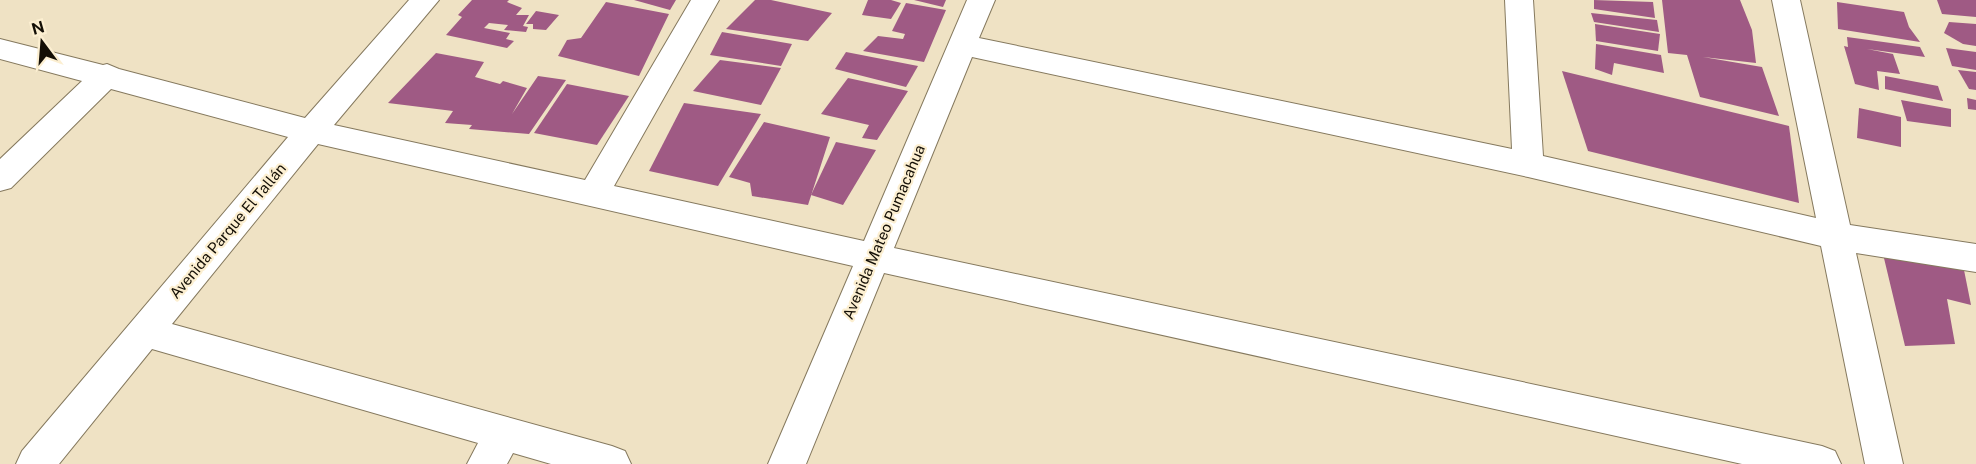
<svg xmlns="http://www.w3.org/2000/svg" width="1976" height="464" viewBox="0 0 1976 464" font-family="'Public Sans',sans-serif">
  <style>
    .building { fill: #9f5a84 }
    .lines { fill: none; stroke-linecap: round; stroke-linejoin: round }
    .minor-casing { stroke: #85795e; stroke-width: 2 }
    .minor { fill: #fff; fill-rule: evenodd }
    .labels { text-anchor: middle; stroke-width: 4.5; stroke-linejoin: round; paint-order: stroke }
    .street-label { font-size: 15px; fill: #140f06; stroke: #fcefd1 }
  </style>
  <rect width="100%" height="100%" fill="#efe2c4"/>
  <g class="building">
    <polygon points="472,0 509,0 507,2 522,8 516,15 529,15 523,26 528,27 526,32 504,30 508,25 489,23 484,28 510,33 506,39 514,41 507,48 446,35 462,17 458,15"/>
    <polygon points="634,0 676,0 670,10"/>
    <polygon points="755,0 771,0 832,13 808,41 726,29"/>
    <polygon points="868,0 891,0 901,3 891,19 862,15"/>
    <polygon points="914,0 946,0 943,7"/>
    <polygon points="1594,0 1653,2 1655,18 1594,9"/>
    <polygon points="1662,0 1740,0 1752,30 1756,63 1703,57 1762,67 1779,116 1700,97 1687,55 1668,53"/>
    <polygon points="1937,0 1976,0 1976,17 1942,14"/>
    <polygon points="606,2 669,14 639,76 558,56 567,40 581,38"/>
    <polygon points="1837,2 1904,12 1909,27 1920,42 1838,29"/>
    <polygon points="906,3 946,10 924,62 863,51 878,36 903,39 905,34 892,31"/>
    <polygon points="536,11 559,15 546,30 533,29 533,24 526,24"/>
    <polygon points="1591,13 1657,20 1659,32 1594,22"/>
    <polygon points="1949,22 1976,24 1976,46 1963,44 1944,33"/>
    <polygon points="1595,24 1660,34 1658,51 1596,41"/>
    <polygon points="722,32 792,44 781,66 710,55"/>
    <polygon points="1847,37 1920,47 1925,57 1867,49 1893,54 1900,74 1877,71 1879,90 1855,84 1844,46 1848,47"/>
    <polygon points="1596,44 1661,55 1664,73 1614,63 1612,75 1595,69"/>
    <polygon points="1946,48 1976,52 1976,70 1952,66"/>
    <polygon points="846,52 918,66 906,87 835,69"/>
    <polygon points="436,53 484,62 475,77 500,84 503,81 527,88 512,114 538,76 566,80 529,134 469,129 472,125 445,123 453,111 388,103"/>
    <polygon points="720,60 781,68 761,105 693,91"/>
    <polygon points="1958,70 1976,72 1976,90 1969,89"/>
    <polygon points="1562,71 1789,126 1799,203 1588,151"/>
    <polygon points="1885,76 1938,86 1943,101 1885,89"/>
    <polygon points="848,78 908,91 877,140 862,138 869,125 821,114"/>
    <polygon points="567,84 629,96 597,145 534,133"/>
    <polygon points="1967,98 1976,100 1976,110 1968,109"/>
    <polygon points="1901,100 1951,109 1951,127 1907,121"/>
    <polygon points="684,103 761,114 718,186 649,171"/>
    <polygon points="1859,108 1901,117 1901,147 1857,138"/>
    <polygon points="764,122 830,137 808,205 752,196 750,183 729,177"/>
    <polygon points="836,142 876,150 843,205 811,195"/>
    <polygon points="1883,254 1964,270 1971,305 1947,299 1955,344 1905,346"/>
  </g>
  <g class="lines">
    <g class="minor-casing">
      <polygon id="minor" points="409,0 439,0 334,125 585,180 691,0 719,0 614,186 864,241 967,0 995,0 979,38 1512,149 1505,0 1533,0 1543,156 1816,218 1772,0 1800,0 1850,225 1976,244 1976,272 1856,253 1903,464 1865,464 1821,246 1528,177 972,57 894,248 1822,446 1835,451 1841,464 1742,464 884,273 806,464 768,464 853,266 318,144 172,324 612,446 625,451 631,464 551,464 513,453 507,464 467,464 478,443 152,349 59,464 16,464 22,451 288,137 111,89 11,188 0,191 0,159 82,81 0,59 0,39 103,65 107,64 119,69 305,118"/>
    </g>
    <use href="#minor" class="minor"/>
  </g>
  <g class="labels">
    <g class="street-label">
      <text transform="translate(228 231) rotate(-50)" y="5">Avenida Parque El Tallán</text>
      <text transform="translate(884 232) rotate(-67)" y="5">Avenida Mateo Pumacahua</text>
    </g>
  </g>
  <g transform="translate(42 42) rotate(344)" stroke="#fcefd1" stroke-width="4.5" paint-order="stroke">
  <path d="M0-4.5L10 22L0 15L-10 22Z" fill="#140f06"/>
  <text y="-9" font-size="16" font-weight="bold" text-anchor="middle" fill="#140f06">N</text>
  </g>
</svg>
